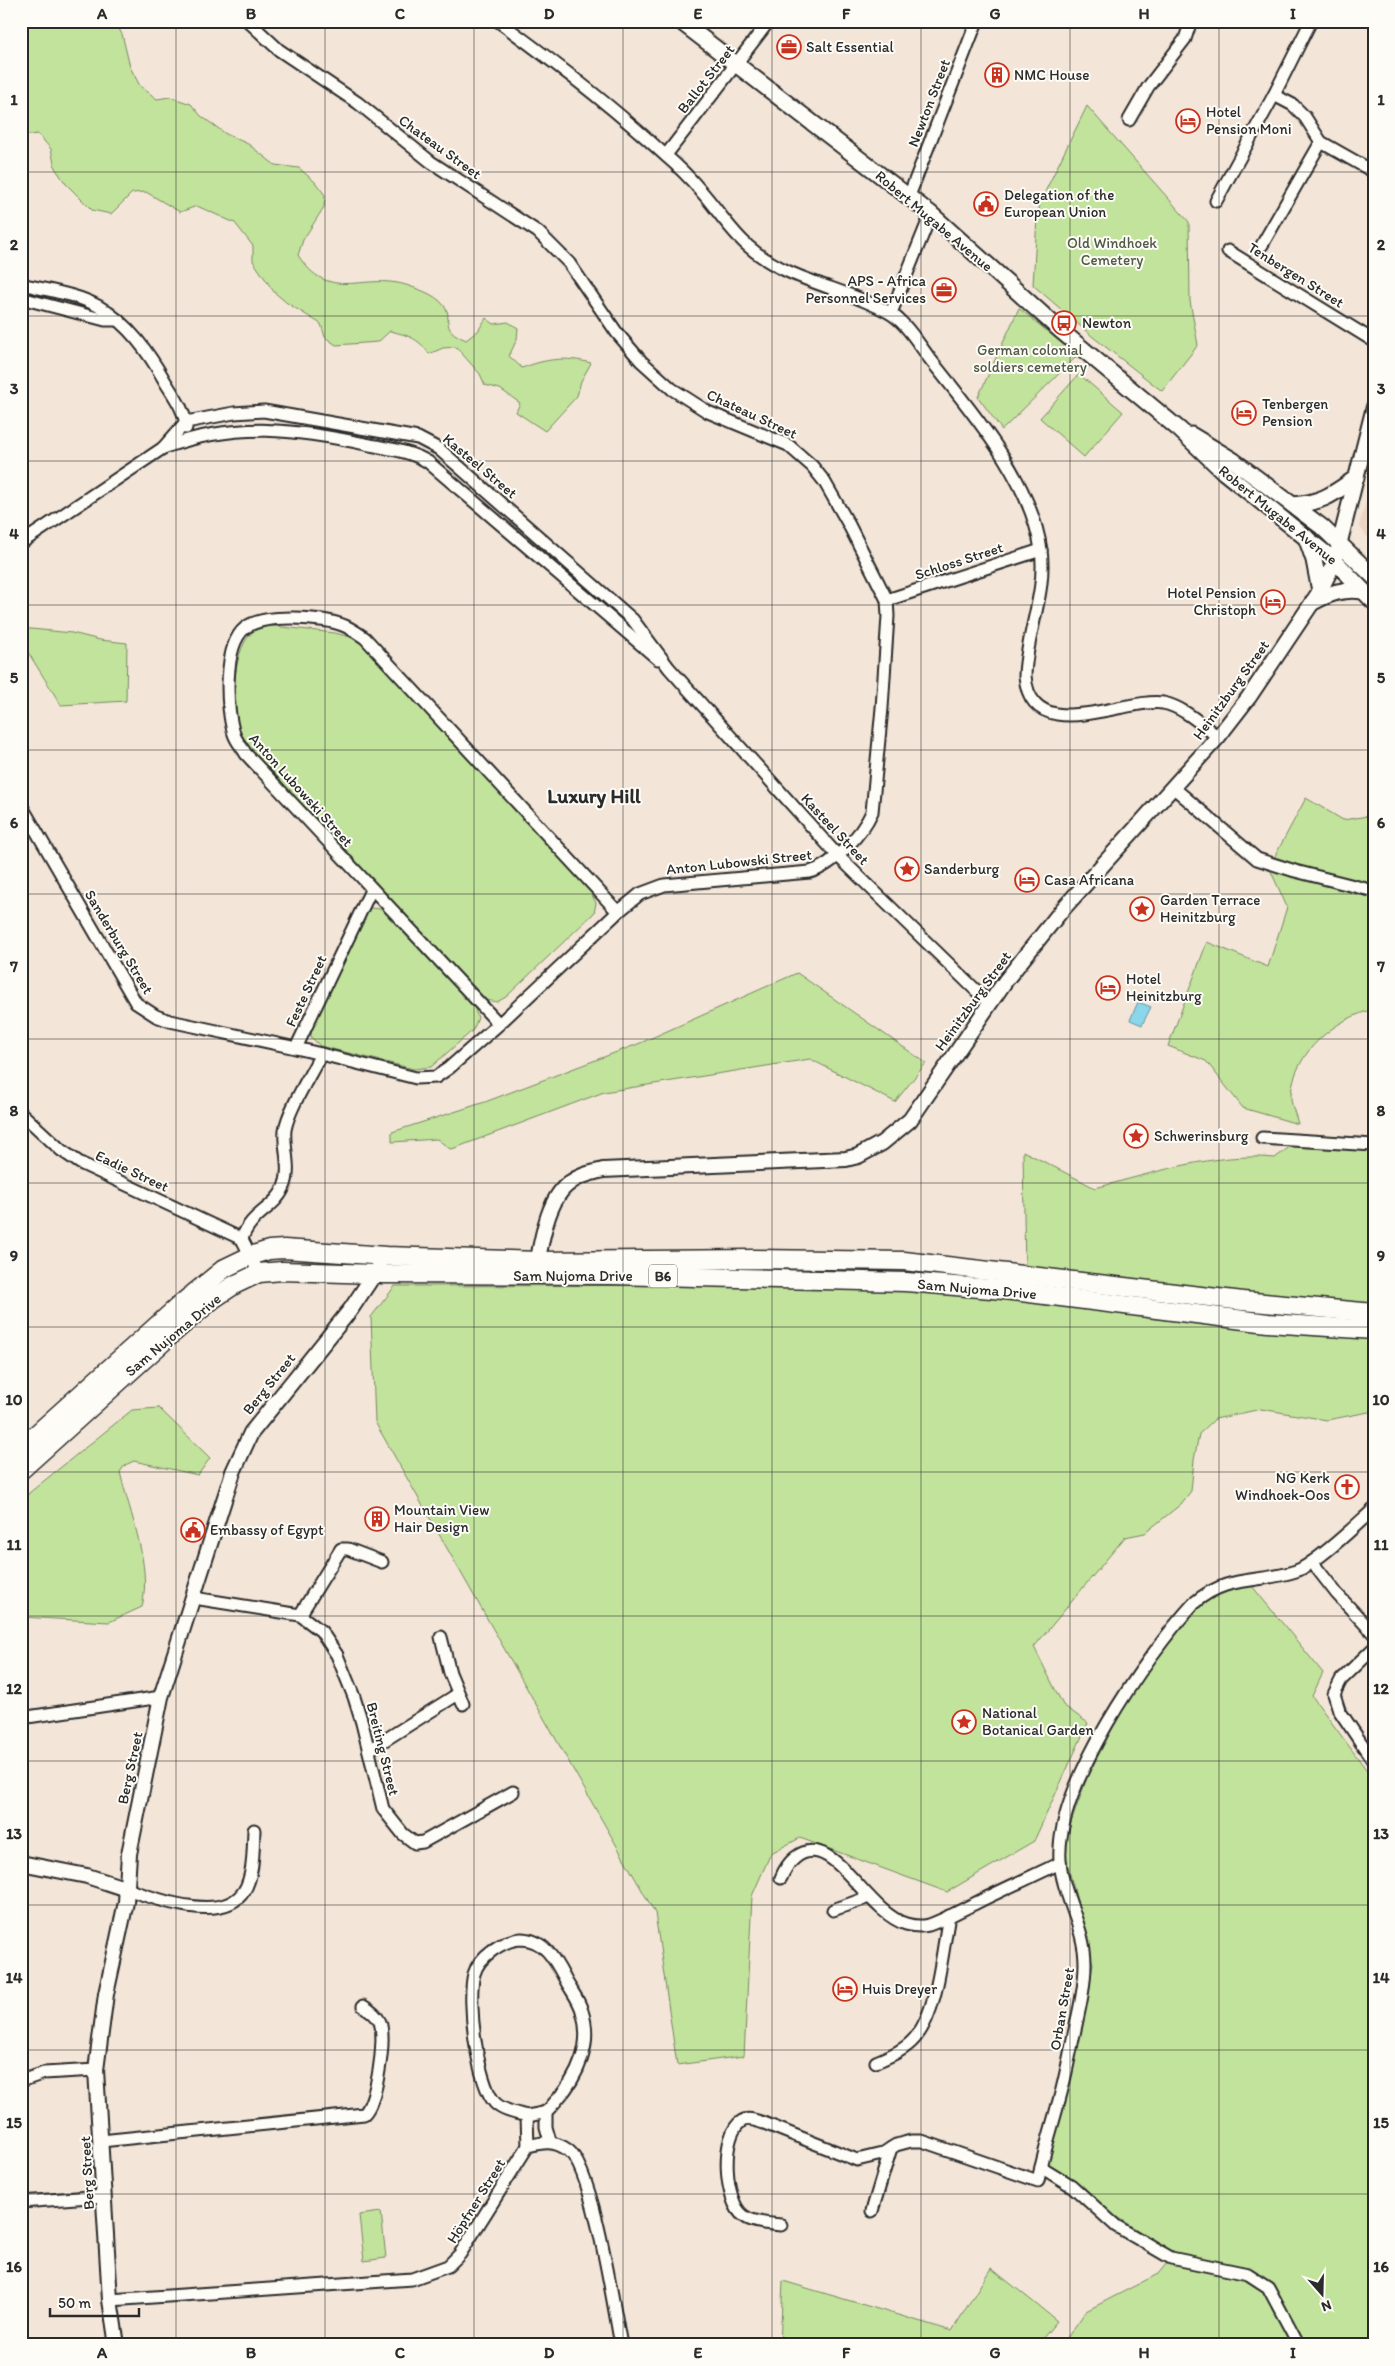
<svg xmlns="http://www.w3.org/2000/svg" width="1395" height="2366" viewBox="0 0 1395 2366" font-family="Itim,sans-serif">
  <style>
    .built { fill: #ecd4c0 }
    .green { fill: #c2e39b; stroke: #768763 }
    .water { fill: #8ad6ea; stroke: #64929e }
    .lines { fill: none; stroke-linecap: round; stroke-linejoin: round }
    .minor-casing { stroke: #2b2b2b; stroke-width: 15 }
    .tertiary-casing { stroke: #2b2b2b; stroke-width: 18 }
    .secondary-casing { stroke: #2b2b2b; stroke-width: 19 }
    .trunk-casing { stroke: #2b2b2b; stroke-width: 21 }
    .minor { stroke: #fdfcf7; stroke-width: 11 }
    .tertiary { stroke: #fdfcf7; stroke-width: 14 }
    .secondary { stroke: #fdfcf7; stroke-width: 15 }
    .trunk { stroke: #fdfcf7; stroke-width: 18 }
    .grid { fill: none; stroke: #2b2b2b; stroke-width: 1; stroke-opacity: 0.55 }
    .labels { text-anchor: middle; stroke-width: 4; stroke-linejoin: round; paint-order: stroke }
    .shield { fill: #fdfcf7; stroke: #6a6a68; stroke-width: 1 }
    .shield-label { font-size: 14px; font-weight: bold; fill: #2b2b2b }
    .poi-label { font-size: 15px; fill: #2b2b2b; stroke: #fdfcf7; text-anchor: start }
    .street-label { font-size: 15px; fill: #2b2b2b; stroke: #fdfcf7 }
    .park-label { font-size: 15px; fill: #515947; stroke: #fdfcf7 }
    .district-label { font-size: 20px; font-weight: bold; fill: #2b2b2b; stroke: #fdfcf7 }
    .neatline { fill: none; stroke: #2b2b2b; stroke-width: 2 }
    .grid-label { font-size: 16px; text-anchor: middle; font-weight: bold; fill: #2b2b2b }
  </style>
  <rect width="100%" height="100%" fill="#f3e5d7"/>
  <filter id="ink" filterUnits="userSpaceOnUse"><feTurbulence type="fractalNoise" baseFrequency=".02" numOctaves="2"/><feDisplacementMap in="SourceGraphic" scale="10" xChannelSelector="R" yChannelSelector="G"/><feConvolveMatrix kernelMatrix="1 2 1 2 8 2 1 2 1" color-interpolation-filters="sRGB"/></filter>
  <g filter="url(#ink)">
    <polygon class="built" points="1374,473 1374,541 1372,543 1359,526"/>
    <g class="green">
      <path d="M21 21H114L122 34 130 67 140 86 157 99 170 97 191 104 201 116 226 134 248 144 275 165 299 168 315 182 325 195 324 207 303 240 298 255C329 304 362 272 406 285 421 290 441 296 447 311 449 315 447 319 448 323 449 333 458 336 466 340L478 331 486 318 494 324 508 322 518 328 517 339 509 356 522 368C545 359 566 356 591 363L581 381 577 396 545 431 516 412 520 403 500 389 485 385 480 374 456 347 443 348 429 354C419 338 407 335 390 331L378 342 336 345 325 337 321 324 287 303 274 292 253 261V246L235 223 197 206 180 212 146 192 132 193 111 214 92 210 66 184 55 168 51 149 38 134 21 136Z"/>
      <polygon points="1087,106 1189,222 1190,301 1198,345 1162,391 1093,337 1033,285 1037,218 1041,200"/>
      <polygon points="1019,308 1077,356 1002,430 978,397"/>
      <polygon points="1079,374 1123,412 1084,457 1040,418"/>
      <path d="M273 626 335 633 354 638 373 652 591 893 596 903 594 913 506 997 497 1002 486 1000 250 749C246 741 240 733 238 724 231 701 233 646 254 631 259 628 267 627 273 626Z"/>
      <polygon points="21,628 72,633 100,640 127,643 126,701 61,705 21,641"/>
      <path d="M1306 798 1343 820 1374 815V1009C1335 1019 1295 1051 1291 1094 1290 1103 1296 1115 1298 1124L1243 1108 1206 1061 1168 1046 1207 942 1268 967 1287 907 1269 867Z"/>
      <polygon points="370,908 381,909 475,1009 478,1018 473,1030 431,1067 414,1069 320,1046 311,1037 312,1026 362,916"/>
      <polygon points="797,973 926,1063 895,1102 810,1059 604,1092 455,1148 450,1149 437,1139 392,1142 392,1132 485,1102 638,1044"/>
      <path d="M1300 1139 1374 1145V1313L1025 1274 1023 1151 1095 1188C1154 1173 1214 1152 1275 1158Z"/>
      <polygon points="832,1285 1005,1296 1148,1318 1317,1336 1374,1338 1374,1411 1327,1420 1261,1409 1215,1419 1199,1434 1194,1460 1191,1491 1181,1504 1145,1533 1125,1537 1034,1647 1063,1705 1088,1723 1034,1841 947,1892 800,1838 771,1853 752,1896 744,2056 677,2065 655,1913 375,1422 371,1317 395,1286"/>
      <path d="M159 1408 210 1458 198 1475 134 1461 125 1465 120 1472C130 1515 152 1564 142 1607L109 1622 21 1617V1504L29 1493 132 1410Z"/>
      <polygon points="1252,1586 1323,1673 1312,1696 1374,1780 1374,2345 1062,2345 1086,2311 1158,2274 1171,2258 1163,2246 1107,2211 1045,2165 1066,2098 1093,1964 1066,1858 1068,1831 1088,1775 1117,1720 1148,1670 1180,1626 1206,1599 1225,1590"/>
      <polygon points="381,2212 386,2258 364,2261 359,2215"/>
      <polygon points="991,2268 1057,2321 1037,2345 780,2345 783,2281 952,2331"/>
    </g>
    <polygon class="water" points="1138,1002 1151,1007 1142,1025 1130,1020"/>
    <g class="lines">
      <g class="minor-casing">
        <g id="minor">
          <path d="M248 21 279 50 358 103 431 162 538 232 569 263 617 333 641 361 672 389 708 412 788 445 812 466 824 481 848 523 887 600 888 616 882 708 872 812C862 834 834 865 810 872L664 885 640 894 618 912 499 1024 449 1068 436 1077 416 1078 321 1054"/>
          <path d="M498 21C556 63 613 107 665 155 678 166 690 178 701 191 717 209 730 230 748 246 787 281 843 287 888 312 905 321 918 343 930 359 973 413 1031 480 1041 550 1047 593 1026 634 1025 676 1031 748 1125 697 1163 703 1184 707 1202 725 1218 737"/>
          <polyline points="1274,95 1311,21"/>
          <polyline points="1129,120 1148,87 1185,39 1191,21"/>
          <polyline points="666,155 769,21"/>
          <polyline points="909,196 977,21"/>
          <polyline points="1216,201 1274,95 1293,105 1305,117 1321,142 1374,172"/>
          <polyline points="1262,245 1321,142"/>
          <polyline points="1228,251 1374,341"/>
          <path d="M21 284C46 290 76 294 98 306 129 324 149 353 166 383 174 396 186 412 186 428"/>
          <polyline points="21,298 105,320 118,320"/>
          <polyline points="891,313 931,214"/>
          <polyline points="163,448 186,422 234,413 264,411 418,438 439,449 633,620 669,668 838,856 989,1003"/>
          <path d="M21 543 163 448C236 421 296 429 370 445 390 449 410 451 428 462L658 659"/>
          <polyline points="887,600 1041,550"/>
          <polyline points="1174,788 1257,859 1295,871 1374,891"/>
          <polyline points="21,805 136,1003 156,1016 170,1021 296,1048"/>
          <path d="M499 1024 246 754C242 747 236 741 234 734 226 709 223 646 245 628 263 613 324 617 345 626 352 629 359 634 365 638L618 912"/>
          <polyline points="21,1113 61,1150 80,1163 242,1239"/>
          <polyline points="1262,1138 1374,1145"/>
          <path d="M259 1273 242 1239C250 1213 275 1209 284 1187 292 1169 283 1148 285 1130 288 1110 311 1074 321 1054L296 1048 371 890"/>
          <polyline points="1312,1562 1337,1594 1374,1634"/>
          <polyline points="194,1598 300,1615 321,1631 337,1655 354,1697 362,1723 383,1809 403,1834 415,1843 423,1842 513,1792"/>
          <polyline points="300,1615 341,1549 348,1549 382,1562"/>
          <polyline points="441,1637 450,1673 463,1704"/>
          <polyline points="1374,1648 1341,1680 1334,1694 1339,1710 1374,1762"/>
          <polyline points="21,1718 161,1697"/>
          <polyline points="369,1750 458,1694"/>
          <path d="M781 1878C787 1863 800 1848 818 1852 846 1859 873 1914 906 1924 913 1926 921 1927 929 1925 944 1920 959 1911 974 1904 1002 1890 1031 1877 1060 1863"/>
          <path d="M127 1889C155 1899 223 1924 244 1891 254 1875 253 1849 254 1830"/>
          <polyline points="833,1910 869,1897"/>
          <path d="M876 2062C890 2056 905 2050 915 2038 938 2011 942 1951 949 1916"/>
          <polyline points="21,2081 44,2073 96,2070"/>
          <polyline points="546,2112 546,2127 550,2141"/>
          <path d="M527 2116C532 2115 540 2114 545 2112 549 2110 553 2104 556 2101 578 2077 593 2044 582 2011 579 1999 569 1988 564 1977 555 1960 544 1939 521 1939 503 1940 479 1956 474 1974 467 2000 477 2083 495 2103 503 2111 516 2113 527 2116L528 2146"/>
          <path d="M101 2141 364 2114C377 2102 386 2039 380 2022 376 2014 370 2010 363 2006"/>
          <polyline points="1041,2167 1072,2186 1116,2226 1171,2258 1248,2274 1268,2287 1299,2345"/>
          <polyline points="21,2202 104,2196"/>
          <polyline points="872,2211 891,2148"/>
          <path d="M781 2225C770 2224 753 2223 744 2216 724 2203 720 2134 742 2121 748 2117 757 2121 764 2123L857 2160 882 2154 896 2145 911 2141H922L1038 2181C1043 2155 1051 2130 1058 2104 1065 2081 1069 2057 1074 2034 1079 2011 1085 1987 1085 1963 1085 1927 1062 1895 1060 1860 1055 1787 1145 1657 1194 1603 1228 1574 1257 1584 1296 1571 1315 1565 1357 1524 1374 1509"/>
          <path d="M110 2300 412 2279 448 2266 460 2254 528 2146C543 2142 554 2140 568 2150 593 2168 614 2309 621 2345"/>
        </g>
      </g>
      <g class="tertiary-casing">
        <g id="tertiary">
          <path d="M536 1270C541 1244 547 1197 571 1182 580 1175 592 1173 603 1170L846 1159 858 1156 882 1143 910 1120 1006 980 1062 910 1218 737 1249 697 1320 591 1335 561 1374 407"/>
          <polyline points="21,1863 87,1876 127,1889"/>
          <polyline points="117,2345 110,2300 96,2070 106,1994 126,1902 129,1854 161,1697 233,1472 251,1433 351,1309 379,1267"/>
        </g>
      </g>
      <g class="secondary-casing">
        <g id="secondary">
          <polyline points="680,21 931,214 1060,330 1180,430 1224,472 1335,561 1374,602"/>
          <polyline points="1191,435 1234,461 1322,527 1374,577"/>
          <path d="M1293 505C1322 503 1333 494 1356 478"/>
          <polyline points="1306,537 1314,560 1320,591"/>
          <path d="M1313 602C1330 593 1344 588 1363 591"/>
        </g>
      </g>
      <g class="trunk-casing">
        <g id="trunk">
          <polyline points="21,1448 182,1303 225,1268 250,1256 269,1250 284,1249 386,1256 538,1261 754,1259 904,1261 1243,1301 1374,1313"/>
          <polyline points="21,1470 173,1333 213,1299 234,1285 259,1273 282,1271 375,1274 611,1275 906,1282 1004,1290 1268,1323 1374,1330"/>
        </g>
      </g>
      <use href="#minor" class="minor"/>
      <use href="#tertiary" class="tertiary"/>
      <use href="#secondary" class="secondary"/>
      <use href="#trunk" class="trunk"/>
    </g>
  </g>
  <path class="grid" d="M176 21V2345M325 21V2345M474 21V2345M623 21V2345M772 21V2345M921 21V2345M1070 21V2345M1219 21V2345M21 172H1374M21 316H1374M21 461H1374M21 605H1374M21 750H1374M21 894H1374M21 1039H1374M21 1183H1374M21 1327H1374M21 1472H1374M21 1616H1374M21 1761H1374M21 1905H1374M21 2050H1374M21 2194H1374"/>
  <defs>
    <g id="office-ring" transform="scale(1.25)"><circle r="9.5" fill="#fdfcf7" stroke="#c8321e" stroke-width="1.5"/><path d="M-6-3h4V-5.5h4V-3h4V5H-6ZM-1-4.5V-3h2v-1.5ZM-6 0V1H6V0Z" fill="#c8321e"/></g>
    <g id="building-ring" transform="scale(1.25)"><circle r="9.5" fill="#fdfcf7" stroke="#c8321e" stroke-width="1.5"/><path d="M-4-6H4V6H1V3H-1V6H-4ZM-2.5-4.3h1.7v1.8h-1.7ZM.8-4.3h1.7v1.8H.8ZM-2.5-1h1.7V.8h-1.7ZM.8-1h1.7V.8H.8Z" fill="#c8321e"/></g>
    <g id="hotel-ring" transform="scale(1.25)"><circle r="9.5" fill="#fdfcf7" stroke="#c8321e" stroke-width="1.5"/><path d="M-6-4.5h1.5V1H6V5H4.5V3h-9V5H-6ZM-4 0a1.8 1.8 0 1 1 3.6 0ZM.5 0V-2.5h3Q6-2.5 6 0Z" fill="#c8321e"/></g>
    <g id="civic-ring" transform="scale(1.25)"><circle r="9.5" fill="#fdfcf7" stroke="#c8321e" stroke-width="1.5"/><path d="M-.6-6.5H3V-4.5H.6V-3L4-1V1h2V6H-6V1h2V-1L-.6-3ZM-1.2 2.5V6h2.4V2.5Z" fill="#c8321e"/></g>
    <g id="bus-ring" transform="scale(1.25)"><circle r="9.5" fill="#fdfcf7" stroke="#c8321e" stroke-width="1.5"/><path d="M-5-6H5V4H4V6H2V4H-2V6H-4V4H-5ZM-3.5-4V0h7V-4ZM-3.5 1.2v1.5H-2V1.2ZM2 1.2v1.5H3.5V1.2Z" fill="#c8321e"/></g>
    <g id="sight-ring" transform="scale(1.25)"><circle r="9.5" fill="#fdfcf7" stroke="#c8321e" stroke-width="1.5"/><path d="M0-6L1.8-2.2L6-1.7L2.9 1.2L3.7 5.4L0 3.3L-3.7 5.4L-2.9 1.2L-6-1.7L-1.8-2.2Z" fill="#c8321e"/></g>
    <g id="church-ring" transform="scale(1.25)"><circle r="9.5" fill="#fdfcf7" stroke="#c8321e" stroke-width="1.5"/><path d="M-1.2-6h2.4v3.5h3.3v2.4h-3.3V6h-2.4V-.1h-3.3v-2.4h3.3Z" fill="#c8321e"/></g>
  </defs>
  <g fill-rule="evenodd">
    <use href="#office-ring" x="789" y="47"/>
    <use href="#building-ring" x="997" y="75"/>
    <use href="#hotel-ring" x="1188" y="121"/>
    <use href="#civic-ring" x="986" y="204"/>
    <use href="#office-ring" x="944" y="290"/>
    <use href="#bus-ring" x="1064" y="323"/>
    <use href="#hotel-ring" x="1244" y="413"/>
    <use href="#hotel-ring" x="1273" y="602"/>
    <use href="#sight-ring" x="907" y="869"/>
    <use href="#hotel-ring" x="1027" y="880"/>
    <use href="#sight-ring" x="1142" y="909"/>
    <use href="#hotel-ring" x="1108" y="988"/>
    <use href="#sight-ring" x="1136" y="1136"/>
    <use href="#church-ring" x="1347" y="1487"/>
    <use href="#building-ring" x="377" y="1519"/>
    <use href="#civic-ring" x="193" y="1530"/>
    <use href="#sight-ring" x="964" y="1722"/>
    <use href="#hotel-ring" x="845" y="1989"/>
  </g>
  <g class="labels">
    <rect class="shield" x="649" y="1264.5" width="28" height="23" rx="4"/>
    <g class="shield-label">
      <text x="663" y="1281">B6</text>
    </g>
    <g class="poi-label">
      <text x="806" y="52">Salt Essential</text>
      <text x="1014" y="80">NMC House</text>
      <text x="1206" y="117">Hotel<tspan x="1206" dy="17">Pension Moni</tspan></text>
      <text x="1004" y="200">Delegation of the<tspan x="1004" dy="17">European Union</tspan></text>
      <text x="926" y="286" text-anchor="end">APS - Africa<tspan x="926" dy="17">Personnel Services</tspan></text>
      <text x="1082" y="328">Newton</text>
      <text x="1262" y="409">Tenbergen<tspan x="1262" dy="17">Pension</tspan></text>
      <text x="1256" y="598" text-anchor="end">Hotel Pension<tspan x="1256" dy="17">Christoph</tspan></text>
      <text x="924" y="874">Sanderburg</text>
      <text x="1044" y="885">Casa Africana</text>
      <text x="1160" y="905">Garden Terrace<tspan x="1160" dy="17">Heinitzburg</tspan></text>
      <text x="1126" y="984">Hotel<tspan x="1126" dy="17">Heinitzburg</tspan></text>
      <text x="1154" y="1141">Schwerinsburg</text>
      <text x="1330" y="1483" text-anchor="end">NG Kerk<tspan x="1330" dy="17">Windhoek-Oos</tspan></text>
      <text x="394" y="1515">Mountain View<tspan x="394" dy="17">Hair Design</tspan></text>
      <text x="210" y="1535">Embassy of Egypt</text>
      <text x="982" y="1718">National<tspan x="982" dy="17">Botanical Garden</tspan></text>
      <text x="862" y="1994">Huis Dreyer</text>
    </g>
    <g class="street-label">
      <text transform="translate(706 79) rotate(-52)" y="5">Ballot Street</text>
      <text transform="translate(929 103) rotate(-69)" y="5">Newton Street</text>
      <text transform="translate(440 147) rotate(36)" y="5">Chateau Street</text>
      <text transform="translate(934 221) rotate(40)" y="5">Robert Mugabe Avenue</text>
      <text transform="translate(1296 275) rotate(32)" y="5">Tenbergen Street</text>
      <text transform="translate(752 414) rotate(25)" y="5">Chateau Street</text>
      <text transform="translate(480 466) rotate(40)" y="5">Kasteel Street</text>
      <text transform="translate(1278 515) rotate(39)" y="5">Robert Mugabe Avenue</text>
      <text transform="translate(959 561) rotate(-18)" y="5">Schloss Street</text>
      <text transform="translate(1231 690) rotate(-54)" y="5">Heinitzburg Street</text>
      <text transform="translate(301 790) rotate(48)" y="5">Anton Lubowski Street</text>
      <text transform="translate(835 829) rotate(47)" y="5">Kasteel Street</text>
      <text transform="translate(739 862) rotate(-6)" y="5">Anton Lubowski Street</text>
      <text transform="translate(119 942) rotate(59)" y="5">Sanderburg Street</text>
      <text transform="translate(306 991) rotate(-65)" y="5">Feste Street</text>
      <text transform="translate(973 1001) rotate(-54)" y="5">Heinitzburg Street</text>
      <text transform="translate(132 1171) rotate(25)" y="5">Eadie Street</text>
      <text x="573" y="1281">Sam Nujoma Drive</text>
      <text transform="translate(977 1289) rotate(5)" y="5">Sam Nujoma Drive</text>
      <text transform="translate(173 1335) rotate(-40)" y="5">Sam Nujoma Drive</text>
      <text transform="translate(269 1384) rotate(-51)" y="5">Berg Street</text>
      <text transform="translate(383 1749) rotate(76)" y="5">Breiting Street</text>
      <text transform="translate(130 1768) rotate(-78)" y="5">Berg Street</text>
      <text transform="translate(1062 2009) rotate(-80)" y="5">Orban Street</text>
      <text transform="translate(87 2173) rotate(-93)" y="5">Berg Street</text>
      <text transform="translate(476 2201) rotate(-58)" y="5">Höpfner Street</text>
    </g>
    <g class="park-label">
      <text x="1112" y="248">Old Windhoek<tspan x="1112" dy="17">Cemetery</tspan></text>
      <text x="1030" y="355">German colonial<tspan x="1030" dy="17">soldiers cemetery</tspan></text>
    </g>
    <g class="district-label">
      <text x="594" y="803">Luxury Hill</text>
    </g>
  </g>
  <rect width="1395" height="2366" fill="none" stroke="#fdfcf7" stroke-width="55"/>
  <g transform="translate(1322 2294) rotate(160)" stroke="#fdfcf7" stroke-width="4" paint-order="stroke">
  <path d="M0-4L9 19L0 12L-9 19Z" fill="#2b2b2b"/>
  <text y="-8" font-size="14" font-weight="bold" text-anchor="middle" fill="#2b2b2b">N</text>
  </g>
  <path d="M50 2308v8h89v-8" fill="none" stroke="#2b2b2b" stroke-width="2.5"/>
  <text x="58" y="2308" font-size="15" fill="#2b2b2b" stroke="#fdfcf7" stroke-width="4" paint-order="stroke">50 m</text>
  <rect x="28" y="28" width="1340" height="2310" class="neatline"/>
  <g class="grid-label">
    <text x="102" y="19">A</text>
    <text x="251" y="19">B</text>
    <text x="400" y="19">C</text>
    <text x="549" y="19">D</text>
    <text x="698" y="19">E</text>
    <text x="846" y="19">F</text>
    <text x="995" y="19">G</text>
    <text x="1144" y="19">H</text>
    <text x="1293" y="19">I</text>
    <text x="14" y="105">1</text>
    <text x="1381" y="105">1</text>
    <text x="14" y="250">2</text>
    <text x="1381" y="250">2</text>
    <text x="14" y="394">3</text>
    <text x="1381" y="394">3</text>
    <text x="14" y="539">4</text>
    <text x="1381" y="539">4</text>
    <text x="14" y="683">5</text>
    <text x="1381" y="683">5</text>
    <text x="14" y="828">6</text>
    <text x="1381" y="828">6</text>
    <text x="14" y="972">7</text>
    <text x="1381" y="972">7</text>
    <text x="14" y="1116">8</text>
    <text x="1381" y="1116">8</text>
    <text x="14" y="1261">9</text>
    <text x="1381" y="1261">9</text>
    <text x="14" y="1405">10</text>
    <text x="1381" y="1405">10</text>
    <text x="14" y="1550">11</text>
    <text x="1381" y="1550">11</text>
    <text x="14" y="1694">12</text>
    <text x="1381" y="1694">12</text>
    <text x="14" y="1839">13</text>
    <text x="1381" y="1839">13</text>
    <text x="14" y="1983">14</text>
    <text x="1381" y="1983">14</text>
    <text x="14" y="2128">15</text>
    <text x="1381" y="2128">15</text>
    <text x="14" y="2272">16</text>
    <text x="1381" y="2272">16</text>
    <text x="102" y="2358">A</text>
    <text x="251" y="2358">B</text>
    <text x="400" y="2358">C</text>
    <text x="549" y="2358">D</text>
    <text x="698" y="2358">E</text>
    <text x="846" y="2358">F</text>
    <text x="995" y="2358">G</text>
    <text x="1144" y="2358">H</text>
    <text x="1293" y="2358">I</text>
  </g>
</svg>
